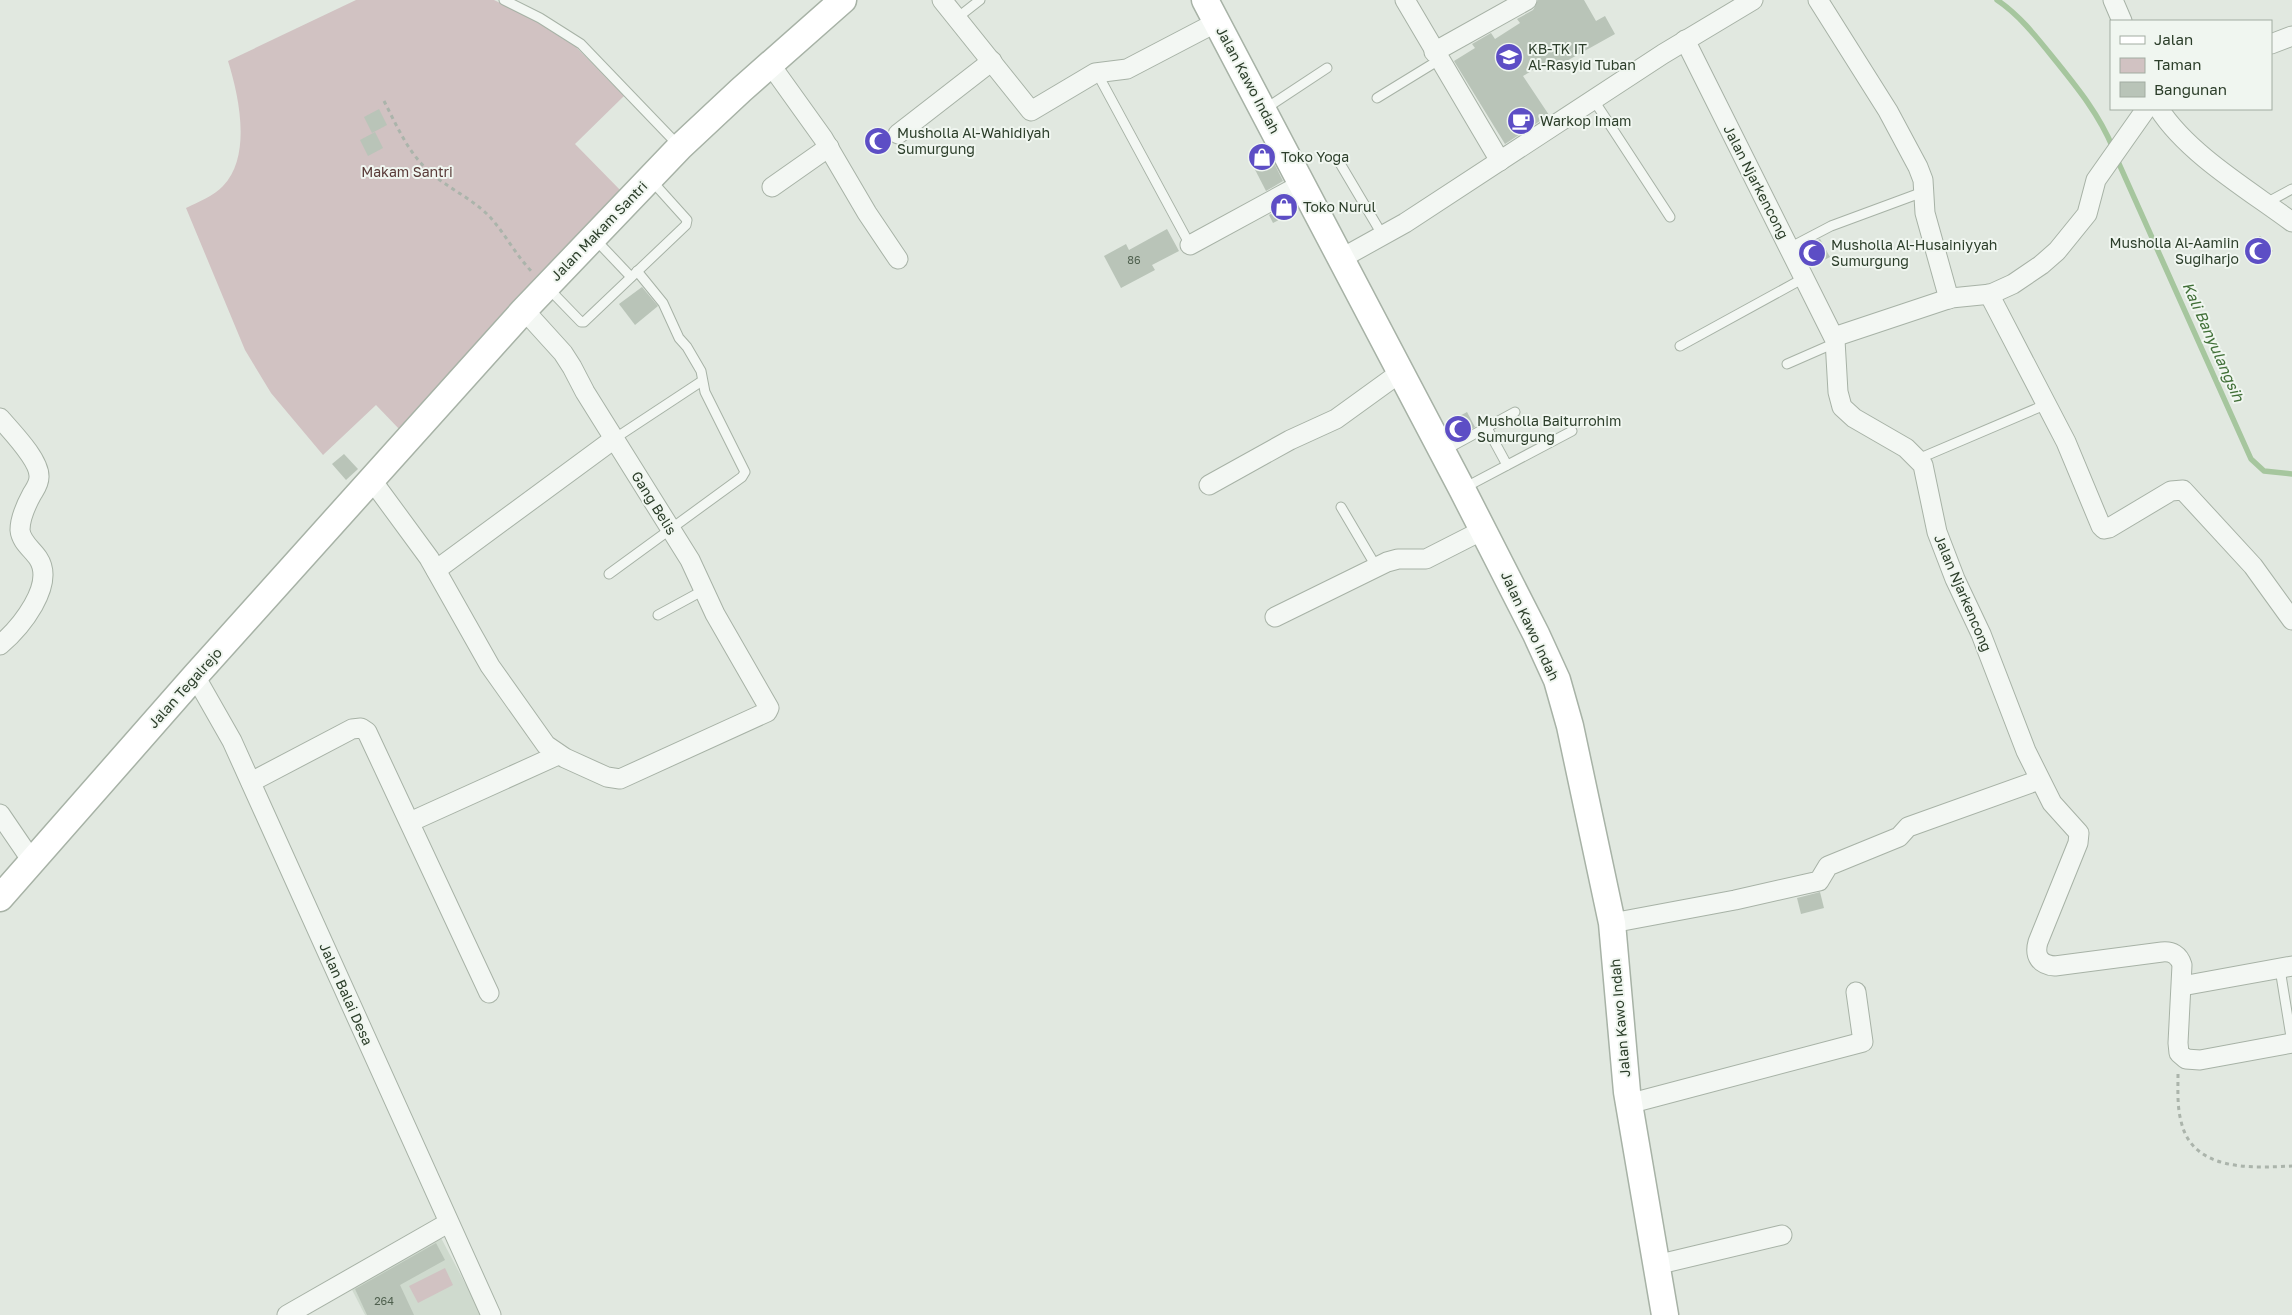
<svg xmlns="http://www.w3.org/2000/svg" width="2292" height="1315" viewBox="0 0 2292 1315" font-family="'Golos Text',sans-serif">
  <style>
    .built { fill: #cfdace }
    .green { fill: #d1c2c2 }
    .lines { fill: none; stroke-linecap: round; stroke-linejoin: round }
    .stream { stroke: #a6c69e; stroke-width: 5.5 }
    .building { fill: #b9c4b8 }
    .lane-casing { stroke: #a7b2a6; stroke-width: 11 }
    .street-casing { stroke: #a7b2a6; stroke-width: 21 }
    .secondary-casing { stroke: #a7b2a6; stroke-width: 29 }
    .path { stroke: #abb4ab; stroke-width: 3; stroke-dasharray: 4 4; stroke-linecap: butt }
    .lane { stroke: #f3f7f3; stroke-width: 9 }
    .street { stroke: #f3f7f3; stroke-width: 19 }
    .secondary { stroke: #fff; stroke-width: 26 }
    .labels { text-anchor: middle; stroke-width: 4; stroke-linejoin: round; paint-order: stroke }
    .number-label { font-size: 11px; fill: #4f604e }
    .poi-label { font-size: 14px; fill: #2c3e2a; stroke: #f0f6f0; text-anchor: start }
    .street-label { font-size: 14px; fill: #2c3e2a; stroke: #f0f6f0 }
    .park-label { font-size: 14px; fill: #593b38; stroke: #f0f6f0 }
    .water-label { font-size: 15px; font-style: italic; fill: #406f37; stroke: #f0f6f0 }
  </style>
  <rect width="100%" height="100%" fill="#e1e8e0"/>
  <polygon class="built" points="441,1238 482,1315 365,1315 349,1284"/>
  <g class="green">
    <path d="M356 0H494L529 17 576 47 624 96 575 144 624 194 401 431 376 405 323 455 271 393 245 350 186 208C198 202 214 196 223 186 252 156 239 96 228 61Z"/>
    <polygon points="445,1268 453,1285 418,1303 409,1286"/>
  </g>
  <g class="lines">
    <g class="stream">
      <path d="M1997 0C2018 14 2035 35 2051 55 2075 85 2098 112 2113 148"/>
      <polyline points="2116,157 2251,459 2264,471 2292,474"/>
    </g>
  </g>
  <g class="building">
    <polygon points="1538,0 1584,0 1596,21 1605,16 1615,34 1554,68 1549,60 1523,76 1549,115 1505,144 1454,61 1475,48 1472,44 1491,33 1495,39 1520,23 1517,19 1533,10"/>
    <polygon points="379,109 387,125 372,133 364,117"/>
    <polygon points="375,132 383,148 368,156 360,140"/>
    <polygon points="1266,147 1283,181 1266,191 1248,156"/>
    <polygon points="1294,201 1298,210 1273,223 1269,215"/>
    <polygon points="1167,229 1179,251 1152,265 1155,270 1121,288 1104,256 1126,244 1129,250"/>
    <polygon points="2260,236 2273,251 2257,265 2244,250"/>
    <polygon points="1820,239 1830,257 1811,267 1802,248"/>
    <polygon points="642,287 658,306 635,325 619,304"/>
    <polygon points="1467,412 1475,427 1453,439 1445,424"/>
    <polygon points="344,454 358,469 346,480 332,464"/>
    <polygon points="1820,892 1824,908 1801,914 1797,898"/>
    <polygon points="436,1243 445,1260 400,1285 414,1315 367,1315 355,1289"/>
  </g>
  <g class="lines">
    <g class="lane-casing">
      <g id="lane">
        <polyline points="504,0 540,18 581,44 679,146"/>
        <polyline points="957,18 980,0"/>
        <polyline points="1097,73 1190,245"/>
        <polyline points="1377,98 1439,60"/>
        <polyline points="1593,99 1670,217"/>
        <polyline points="1265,109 1327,68"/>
        <polyline points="1338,160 1383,236"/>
        <polyline points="2266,203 2292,189"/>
        <polyline points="595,239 631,277"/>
        <polyline points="1789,248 1831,226 1923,192"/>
        <polyline points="548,288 581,322 584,322 686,225 687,220 651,180"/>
        <polyline points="1680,346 1804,278"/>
        <polyline points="1787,364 1835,343"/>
        <polyline points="1487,428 1507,465"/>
        <polyline points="614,439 702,381"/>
        <polyline points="1445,450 1515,412"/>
        <polyline points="1918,459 2047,404"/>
        <polyline points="1464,488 1572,431"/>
        <polyline points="1341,507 1377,568"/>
        <polyline points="609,574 742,477 745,472 705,392 701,371 687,347 679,338 663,303 637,271"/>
        <polyline points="658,615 704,590"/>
        <polyline points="2280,969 2292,1043"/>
      </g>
    </g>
    <g class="street-casing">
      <g id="street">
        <polyline points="942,0 1031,111 1095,73 1127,69 1217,22"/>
        <polyline points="1405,0 1500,161"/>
        <polyline points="1818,0 1888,111 1918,167 1923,180 1925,213 1949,299"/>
        <polyline points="2113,0 2122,21"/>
        <path d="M1685 40 1835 340 1838 392 1842 407 1854 418 1906 448 1923 465 1937 532 1955 579 1981 634 2026 751 2052 803 2079 833 2078 843 2038 942C2034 956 2040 965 2055 966L2162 952C2172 951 2179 955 2182 965L2178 1043 2179 1053 2186 1059 2200 1060 2292 1043"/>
        <polyline points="2271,44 2292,36"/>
        <polyline points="1434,52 1527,0"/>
        <polyline points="770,64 823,138 867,213 898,259"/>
        <path d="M2159 109C2188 154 2249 190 2292 222"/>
        <polyline points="898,134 992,61"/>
        <polyline points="772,187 829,147"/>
        <polyline points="1190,245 1302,184"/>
        <polyline points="1342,258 1405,223 1663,54 1753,0"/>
        <polyline points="1989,294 2066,442 2101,526 2104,529 2109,528 2171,491 2183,490 2253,566 2292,620"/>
        <polyline points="1834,337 1951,298 1991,294 2013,284 2041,265 2057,251 2087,214 2096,180 2146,109"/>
        <path d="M0 418C11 431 40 460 39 477 39 484 35 489 32 494 26 505 20 518 20 530 21 542 32 549 38 558 56 585 20 628 0 645"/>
        <polyline points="371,479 429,558 490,666 546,745 565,758 607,777 620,779 767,712 769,708 715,614 690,560 585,392 572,367 563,353 524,310"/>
        <polyline points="1209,485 1290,440 1336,419 1401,372"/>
        <polyline points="436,570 614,439"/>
        <polyline points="1275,617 1387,562 1398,559 1426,559 1483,530"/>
        <polyline points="195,676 232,741 491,1315"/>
        <polyline points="251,782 352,729 361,728 367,732 489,993"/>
        <polyline points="0,814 32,861"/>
        <polyline points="410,822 558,755"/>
        <polyline points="1612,923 1735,900 1819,881 1828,866 1899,837 1908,827 2039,780"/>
        <polyline points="2182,986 2292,966"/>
        <polyline points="1628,1104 1863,1042 1856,992"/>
        <polyline points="1656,1265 1782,1235"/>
        <polyline points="287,1315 448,1223"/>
      </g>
    </g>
    <g class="secondary-casing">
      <g id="secondary">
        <polyline points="1205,0 1462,489 1536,634 1557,680 1570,726 1612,923 1627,1092 1665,1315"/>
        <polyline points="0,898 195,676 524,310 680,147 741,90 843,0"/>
      </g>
    </g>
    <g class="path">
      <path d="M384 101C397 126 409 155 432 174 450 189 474 200 490 217 505 234 516 255 532 272"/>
      <path d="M2178 1074C2178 1090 2177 1106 2181 1121 2192 1172 2252 1168 2292 1166"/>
    </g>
    <use href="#lane" class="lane"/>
    <use href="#street" class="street"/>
    <use href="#secondary" class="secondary"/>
  </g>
  <defs>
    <g id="school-disc" transform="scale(1.4375)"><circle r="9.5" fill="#5d4ec5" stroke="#f0f6f0"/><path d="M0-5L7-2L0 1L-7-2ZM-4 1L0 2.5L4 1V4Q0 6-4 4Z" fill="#fff"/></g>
    <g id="cafe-disc" transform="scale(1.4375)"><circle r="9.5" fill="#5d4ec5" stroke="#f0f6f0"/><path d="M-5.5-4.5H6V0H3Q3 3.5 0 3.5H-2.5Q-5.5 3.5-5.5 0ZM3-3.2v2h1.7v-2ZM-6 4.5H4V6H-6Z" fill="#fff"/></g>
    <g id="mosque-disc" transform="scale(1.4375)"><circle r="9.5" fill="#5d4ec5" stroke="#f0f6f0"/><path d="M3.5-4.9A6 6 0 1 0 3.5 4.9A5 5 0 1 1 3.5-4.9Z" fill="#fff"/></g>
    <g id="shop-disc" transform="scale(1.4375)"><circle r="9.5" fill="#5d4ec5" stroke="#f0f6f0"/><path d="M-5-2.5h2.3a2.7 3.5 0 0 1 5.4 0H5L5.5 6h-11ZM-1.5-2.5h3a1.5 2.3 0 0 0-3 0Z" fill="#fff"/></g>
  </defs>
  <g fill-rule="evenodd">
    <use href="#school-disc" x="1509" y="57"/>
    <use href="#cafe-disc" x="1521" y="121"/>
    <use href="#mosque-disc" x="878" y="141"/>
    <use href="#shop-disc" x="1262" y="157"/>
    <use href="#shop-disc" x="1284" y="207"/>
    <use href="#mosque-disc" x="2258" y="251"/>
    <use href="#mosque-disc" x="1812" y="253"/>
    <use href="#mosque-disc" x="1458" y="429"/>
  </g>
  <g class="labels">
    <g class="number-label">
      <text x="1134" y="264">86</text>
      <text x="384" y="1305">264</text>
    </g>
    <g class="poi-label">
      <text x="1528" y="54">KB-TK IT<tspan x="1528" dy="16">Al-Rasyid Tuban</tspan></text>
      <text x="1540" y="126">Warkop Imam</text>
      <text x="897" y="138">Musholla Al-Wahidiyah<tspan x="897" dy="16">Sumurgung</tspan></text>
      <text x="1281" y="162">Toko Yoga</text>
      <text x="1303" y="212">Toko Nurul</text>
      <text x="2239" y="248" text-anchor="end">Musholla Al-Aamiin<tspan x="2239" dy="16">Sugiharjo</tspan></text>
      <text x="1831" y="250">Musholla Al-Husainiyyah<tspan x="1831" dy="16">Sumurgung</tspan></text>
      <text x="1477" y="426">Musholla Baiturrohim<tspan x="1477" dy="16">Sumurgung</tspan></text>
    </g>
    <g class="street-label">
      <text transform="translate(1248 80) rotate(62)" y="5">Jalan Kawo Indah</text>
      <text transform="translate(1756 182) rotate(63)" y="5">Jalan Njarkencong</text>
      <text transform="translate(599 231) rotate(-46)" y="5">Jalan Makam Santri</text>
      <text transform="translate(654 503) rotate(58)" y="5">Gang Belis</text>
      <text transform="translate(1963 593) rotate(67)" y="5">Jalan Njarkencong</text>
      <text transform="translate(1530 626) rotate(65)" y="5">Jalan Kawo Indah</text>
      <text transform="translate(185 688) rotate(-48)" y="5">Jalan Tegalrejo</text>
      <text transform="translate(346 994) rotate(66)" y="5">Jalan Balai Desa</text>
      <text transform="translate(1620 1018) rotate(-95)" y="5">Jalan Kawo Indah</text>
    </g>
    <g class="park-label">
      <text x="407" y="177">Makam Santri</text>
    </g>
    <g class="water-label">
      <text transform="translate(2213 342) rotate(66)" y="5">Kali Banyulangsih</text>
    </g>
  </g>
  <rect x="2110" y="20" width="162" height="90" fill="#f0f6f0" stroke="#a2aca1"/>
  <rect x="2120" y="36" width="25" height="8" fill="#ffffff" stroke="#a2aca1"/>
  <text x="2154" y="45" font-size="15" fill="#2c3e2a">Jalan</text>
  <rect x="2120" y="58" width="25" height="15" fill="#d1c2c2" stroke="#a2aca1"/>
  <text x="2154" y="70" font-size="15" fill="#2c3e2a">Taman</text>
  <rect x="2120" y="82" width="25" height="15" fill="#b9c4b8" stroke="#a2aca1"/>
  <text x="2154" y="95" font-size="15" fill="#2c3e2a">Bangunan</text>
</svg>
